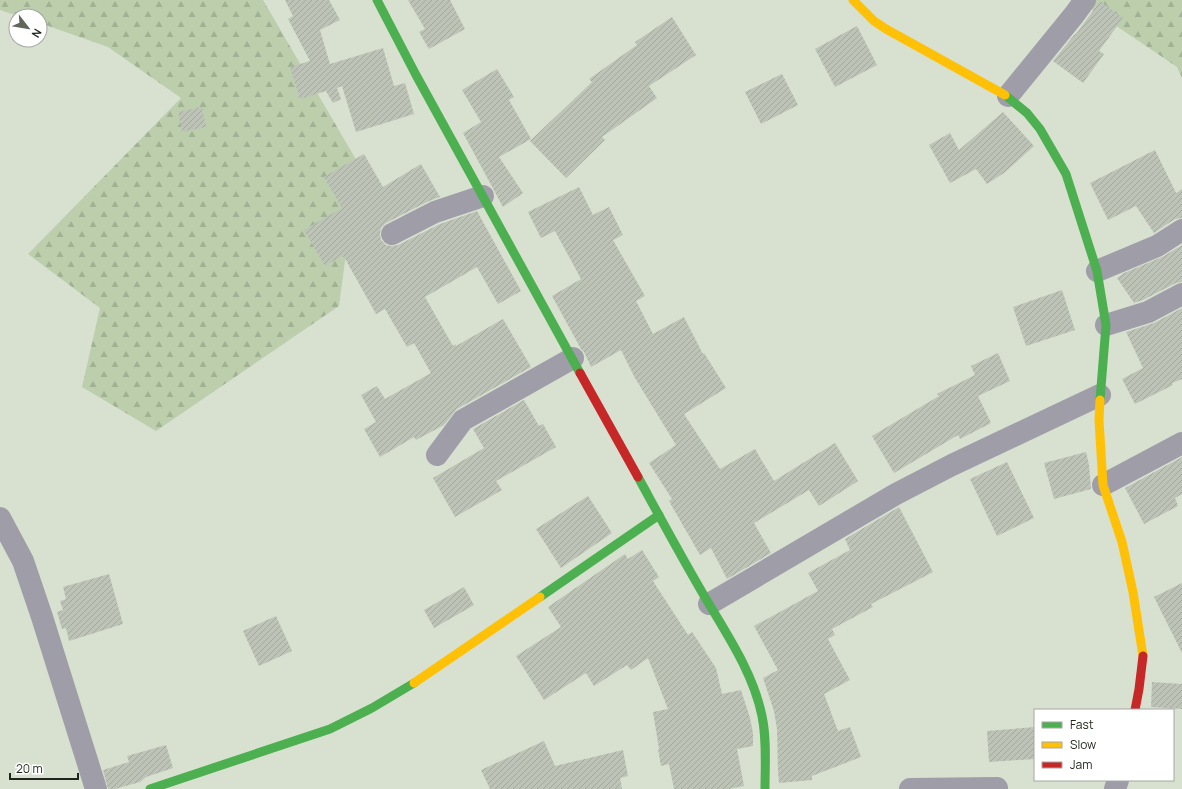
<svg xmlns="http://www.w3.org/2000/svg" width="1182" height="789" viewBox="0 0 1182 789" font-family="Manrope,sans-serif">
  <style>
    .forest { fill: url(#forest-firs) }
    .building { fill: url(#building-hatch) }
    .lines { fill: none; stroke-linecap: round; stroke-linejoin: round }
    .street { stroke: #9f9da8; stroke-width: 22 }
    .fast { stroke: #4caf50; stroke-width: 9 }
    .slow { stroke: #ffc107; stroke-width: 9 }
    .jam { stroke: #c62828; stroke-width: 9 }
  </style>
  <defs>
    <pattern id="forest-firs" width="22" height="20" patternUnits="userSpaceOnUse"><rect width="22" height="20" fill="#bcceac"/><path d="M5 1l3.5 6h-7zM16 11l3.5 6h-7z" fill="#a1b193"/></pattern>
    <pattern id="building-hatch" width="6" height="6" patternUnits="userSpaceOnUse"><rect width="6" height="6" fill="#bdc4b7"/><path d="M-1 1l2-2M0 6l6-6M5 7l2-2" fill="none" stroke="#a2a89d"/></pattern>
  </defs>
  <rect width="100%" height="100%" fill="#d8e1d0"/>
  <g class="forest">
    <polygon points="0,0 263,0 358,163 339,306 156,431 82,387 100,308 28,254 181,98 108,47 40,23 40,16 18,16 0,10"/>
    <polygon points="1078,0 1182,0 1182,78 1177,67"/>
  </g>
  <g class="building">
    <polygon points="285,0 329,0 340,20 320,30 330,64 383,48 394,86 405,83 414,114 356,132 342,86 337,88 341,99 333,103 326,91 300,99 290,67 310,61 288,19 293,16"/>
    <polygon points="408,0 450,0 465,29 429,49 419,32 425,29"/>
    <polygon points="1100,1 1123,18 1099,51 1104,54 1083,83 1053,61 1075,34 1076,34"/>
    <polygon points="672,17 696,55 649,86 657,98 602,137 605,140 566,178 530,141 592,82 589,79 637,45 635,42"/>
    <polygon points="857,26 877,65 835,87 815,49"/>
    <polygon points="497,69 514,97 509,100 531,139 499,157 523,193 503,207 463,133 481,122 462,90"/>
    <polygon points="782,74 798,105 761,124 745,92"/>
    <polygon points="202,107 206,127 182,132 178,112"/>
    <polygon points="1003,112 1034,146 1004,173 987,184 976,169 950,183 929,145 950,133 959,150"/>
    <polygon points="1155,150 1176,193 1182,189 1182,218 1175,219 1154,233 1136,206 1108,220 1090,183"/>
    <polygon points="364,154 383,187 421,164 440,197 429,201 386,223 381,228 380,234 381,240 386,245 392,246 398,245 440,224 477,211 521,291 498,304 477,267 425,297 453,346 455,344 456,346 503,319 531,367 457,409 444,425 416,440 414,437 380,457 364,429 376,422 361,395 377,386 385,399 431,373 414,343 407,347 385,309 376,314 343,255 325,266 304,230 342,208 324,177"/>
    <polygon points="579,187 593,215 609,207 623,235 613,240 645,296 636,301 653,334 684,317 703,354 704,353 726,388 684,414 720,469 755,449 774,481 835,443 858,481 819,506 809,490 754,523 771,553 727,579 711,548 700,555 669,501 672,499 649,463 676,445 635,378 621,350 591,367 584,352 581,349 552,296 581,279 555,231 541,238 528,212"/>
    <polygon points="1182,245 1182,282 1176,283 1143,300 1134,303 1117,278 1124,273 1162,257"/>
    <polygon points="1062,290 1075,330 1026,346 1013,307"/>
    <polygon points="1182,308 1182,379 1172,383 1173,385 1135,404 1122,379 1143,368 1126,332 1154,323"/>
    <polygon points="998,353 1010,381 978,396 991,423 960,439 958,435 894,473 872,436 939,396 937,394 975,375 971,366"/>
    <polygon points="524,400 539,426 543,424 556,447 496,481 502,490 455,517 433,478 484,448 473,429"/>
    <polygon points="1086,452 1089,465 1091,489 1054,499 1044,463"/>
    <polygon points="1182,457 1182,494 1175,498 1178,506 1144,524 1125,488"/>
    <polygon points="1007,462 1034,518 997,536 970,479"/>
    <polygon points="588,496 612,533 561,568 536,529"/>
    <polygon points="899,507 933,572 871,604 873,607 832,629 835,635 828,639 850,680 824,694 838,731 850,727 861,757 812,776 812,780 779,783 778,771 777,729 774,711 763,678 778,670 754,626 818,591 808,573 850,550 845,539"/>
    <polygon points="642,550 659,577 653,581 688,635 692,632 716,668 722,694 741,690 750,718 753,733 753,746 737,749 744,786 729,789 674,789 669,764 661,766 658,749 659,749 653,712 668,709 648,658 631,670 627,665 594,686 586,673 544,700 516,656 561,627 548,607 625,554 628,559"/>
    <polygon points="109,574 123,624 69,641 66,628 62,629 57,612 63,610 60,601 66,599 63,587"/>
    <polygon points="1182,583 1182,653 1154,597"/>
    <polygon points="464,587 474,605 434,628 424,610"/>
    <polygon points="276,616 292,651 259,666 243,631"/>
    <polygon points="1152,682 1182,684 1182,709 1151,707"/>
    <polygon points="1035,727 1035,759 989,762 987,731"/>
    <polygon points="544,741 555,766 623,750 628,776 620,778 622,789 490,789 481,770"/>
    <polygon points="166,745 173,768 146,777 140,782 115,789 108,789 103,770 129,762 127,756"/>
  </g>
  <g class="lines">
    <g class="street">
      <polyline points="1008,96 1074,15 1085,0"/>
      <polyline points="392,234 435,212 483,196"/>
      <polyline points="1097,271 1157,246 1182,230"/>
      <polyline points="1106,325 1148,312 1182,294"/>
      <polyline points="437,455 463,420 573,358"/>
      <polyline points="1103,485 1182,443"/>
      <polyline points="0,518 23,561 42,617 96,789"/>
      <polyline points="709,604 896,494 952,465 1100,395"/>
      <polyline points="910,789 997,788"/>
      <polyline points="1115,789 1118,780"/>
    </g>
    <g class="fast">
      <polyline points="377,0 416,75 580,373"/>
      <polyline points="1005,95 1027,113 1040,129 1066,174 1097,271 1106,325 1100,400"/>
      <path d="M638 477C661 519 684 562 709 604 730 639 754 676 762 716 767 740 765 765 765 789"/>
      <polyline points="540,597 659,515"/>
      <polyline points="150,789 330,729 372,708 414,683"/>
    </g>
    <g class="slow">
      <polyline points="853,0 874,21 886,29 1005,95"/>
      <polyline points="1100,400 1099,420 1103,485 1122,542 1133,592 1143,656"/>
      <polyline points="414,683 540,597"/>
    </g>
    <g class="jam">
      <polyline points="580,373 638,477"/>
      <polyline points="1135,710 1139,689 1143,656"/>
    </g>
  </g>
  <rect x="1034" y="709" width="140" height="72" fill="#ffffff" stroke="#a5a8a3"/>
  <rect x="1042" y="722" width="20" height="6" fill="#4caf50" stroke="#a5a8a3"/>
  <text x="1070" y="729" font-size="12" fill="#1f251a">Fast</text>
  <rect x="1042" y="742" width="20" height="6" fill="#ffc107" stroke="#a5a8a3"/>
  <text x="1070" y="749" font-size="12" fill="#1f251a">Slow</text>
  <rect x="1042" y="762" width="20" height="6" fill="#c62828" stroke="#a5a8a3"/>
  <text x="1070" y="769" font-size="12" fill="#1f251a">Jam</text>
  <g transform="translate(28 28) rotate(121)"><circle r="19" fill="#ffffff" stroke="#a5a8a3"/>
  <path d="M0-3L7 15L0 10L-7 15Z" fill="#60675a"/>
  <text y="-6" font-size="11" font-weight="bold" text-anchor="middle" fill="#1f251a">N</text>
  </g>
  <path d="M10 773v6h68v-6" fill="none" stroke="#1f251a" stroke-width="2"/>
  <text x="16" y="773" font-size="12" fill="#1f251a" stroke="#ffffff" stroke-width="3" paint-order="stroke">20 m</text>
</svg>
